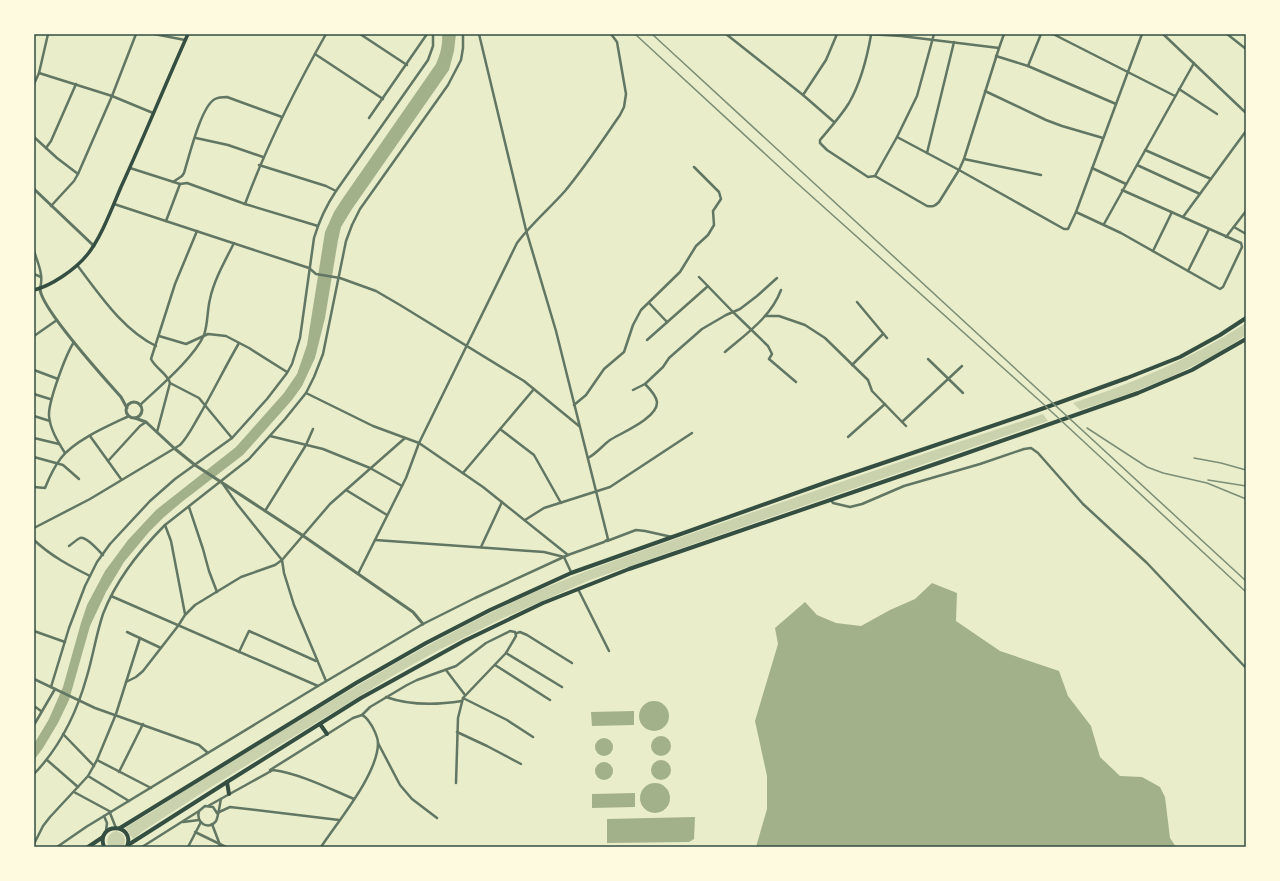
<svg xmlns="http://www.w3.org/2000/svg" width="1280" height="881" viewBox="0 0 1280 881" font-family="'Archivo Narrow',sans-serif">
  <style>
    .green { fill: #cad2ad }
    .water { fill: #a3b18a }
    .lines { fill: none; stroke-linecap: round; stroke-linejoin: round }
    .minor { stroke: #617663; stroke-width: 2.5 }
    .tertiary { stroke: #617663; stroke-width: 3 }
    .secondary { stroke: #344e41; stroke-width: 3.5 }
    .trunk { stroke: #344e41; stroke-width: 4 }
    .rail { stroke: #7c8e77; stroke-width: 1.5 }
    .neatline { fill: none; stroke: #344e41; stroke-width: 1.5 }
  </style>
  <rect width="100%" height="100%" fill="#e9edc9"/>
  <g class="green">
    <path d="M1246 323V335C1195 370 1138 392 1080 410L1073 403C1135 382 1191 359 1246 323Z"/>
    <path d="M1043 414 1048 421 590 580 501 619 437 651 394 675 211 787 146 829 133 839 125 827C154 812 180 793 207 776 302 719 395 660 494 611 565 576 641 551 716 525 825 487 934 450 1043 414Z"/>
    <path d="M116 831C125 833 127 840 123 847H109C105 840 108 833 116 831Z"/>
  </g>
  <g class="water">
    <path d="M442 34H456L454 51 449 70 352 209 341 227 338 240 325 318 315 358 302 386 292 400 243 455 183 501 164 517 149 532 124 562 106 592 90 626 69 700 58 723 43 748 34 760V744L49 719 63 687 81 623 87 605 105 571 128 540 156 510 236 447 284 393 297 374 307 345 325 232 334 212 341 201 436 64C440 55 443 45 442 34Z"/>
    <polygon points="932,583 957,593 956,621 1000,651 1059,671 1068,696 1091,726 1100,757 1120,776 1142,777 1160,787 1165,797 1170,838 1176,847 756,847 767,809 767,776 755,721 778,644 775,628 805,602 817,615 836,623 861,626 890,610 915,599"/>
    <circle cx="654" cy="716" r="15"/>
    <polygon points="634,711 634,725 592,726 591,712"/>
    <circle cx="661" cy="746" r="10"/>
    <circle cx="604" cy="747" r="9"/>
    <circle cx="661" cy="770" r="10"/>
    <circle cx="604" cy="771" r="9"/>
    <circle cx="655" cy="798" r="15"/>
    <polygon points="635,793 635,807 592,808 592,794"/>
    <polygon points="695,817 694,839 689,842 607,843 607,819"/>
  </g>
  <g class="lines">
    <g class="minor">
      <polyline points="154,34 185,40"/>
      <polyline points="360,34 407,65"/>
      <polyline points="726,34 803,95"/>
      <polyline points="867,34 901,36 999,48"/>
      <polyline points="1053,34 1175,96"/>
      <polyline points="1163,34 1246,113"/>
      <polyline points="1227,34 1246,49"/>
      <path d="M871 35C867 58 861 82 849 103 841 116 830 128 820 140V143L827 150 868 177 875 176 927 206C933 207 935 206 939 202L959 170 964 159 999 48 1004 34"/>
      <polyline points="315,54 383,99"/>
      <polyline points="996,56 1028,66 1116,104"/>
      <polyline points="1028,66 1041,34"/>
      <polyline points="39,73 112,96 153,113"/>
      <polyline points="34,84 39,73 48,34"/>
      <polyline points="1179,89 1217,114"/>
      <polyline points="985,91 1046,120 1062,126 1103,138"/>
      <polyline points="369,118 427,34"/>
      <polyline points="834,122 803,95 826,60 837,34"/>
      <polyline points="34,137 57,158 78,174"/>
      <polyline points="897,137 959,170 1064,229 1068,229 1076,212 1142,34"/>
      <polyline points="196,138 228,145 263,157"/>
      <polyline points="46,148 51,141 76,84"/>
      <polyline points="1145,150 1211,179"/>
      <polyline points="927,153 954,42"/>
      <polyline points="964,159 1041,175"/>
      <polyline points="259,165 326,186 336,191"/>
      <polyline points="1137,165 1200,194"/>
      <polyline points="130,168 180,184 187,183 245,204 318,226"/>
      <polyline points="1092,168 1126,184"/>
      <polyline points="875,176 897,137 917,96 934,34"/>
      <path d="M173 182 182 176 184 173C189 157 201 106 215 99 219 97 223 97 227 97L282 117"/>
      <polyline points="114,204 309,268 316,274 340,278 376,291 400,305 524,381 579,426"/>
      <path d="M245 204C267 145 295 89 326 34"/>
      <polyline points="51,206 74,181 78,174 112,96 136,34"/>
      <polyline points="1076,212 1121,233 1218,288 1220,289 1223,287 1242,247 1241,243 1122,190"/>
      <polyline points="1183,217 1246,131"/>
      <polyline points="166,221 180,184"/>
      <polyline points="1104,224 1194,63"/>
      <polyline points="1234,227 1246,234"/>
      <polyline points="1226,237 1246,211"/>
      <path d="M34 251C38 263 44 276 40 288"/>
      <polyline points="1153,251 1172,212"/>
      <path d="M77 265C100 295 122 329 156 346"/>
      <polyline points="1188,271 1209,229"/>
      <polyline points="34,274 41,277"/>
      <polyline points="699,277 733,312 768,346 772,354 769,359 796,382"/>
      <polyline points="857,302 887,338"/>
      <polyline points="649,303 667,322"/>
      <polyline points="765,316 779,316 805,325 825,338 868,380 872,391 906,426"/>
      <polyline points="34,336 57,320"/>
      <polyline points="159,336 186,344 208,334 226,336 249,348 287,372"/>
      <polyline points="647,340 708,286"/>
      <path d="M725 352C746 334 771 317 781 290"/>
      <polyline points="928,359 963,393"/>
      <polyline points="852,365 883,334"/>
      <polyline points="34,370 58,379"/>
      <polyline points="170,383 199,398 232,438"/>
      <polyline points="633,390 645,384 663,367 669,358 702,329 726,315 740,309 757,296 777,278"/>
      <polyline points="306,393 373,426 419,443 483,487 568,555"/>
      <polyline points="34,394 50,399"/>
      <path d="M140 405C158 388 194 358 204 335 208 324 207 311 210 299 214 280 225 261 234 243"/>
      <polyline points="574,405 586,395 604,369 624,352 633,325 641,310 680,272 696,246 708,235 714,225 713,211 721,199 719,192 694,167"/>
      <polyline points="34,416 50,421"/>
      <polyline points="902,422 962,366"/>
      <polyline points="500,429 534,455 561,503"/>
      <path d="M157 432 170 383C167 373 156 369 151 359L175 284 197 231"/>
      <polyline points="90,436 121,479"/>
      <polyline points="270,436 323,449 370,468 402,486"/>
      <polyline points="848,437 885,404"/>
      <polyline points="34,438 59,444"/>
      <path d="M65 453C58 442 50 429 49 416 48 402 66 354 74 342"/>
      <polyline points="34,457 63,465 79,479"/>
      <path d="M588 458C597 453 602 446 610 440 621 433 658 418 657 402 656 395 650 389 645 384"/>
      <polyline points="108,461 140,426 146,422"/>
      <polyline points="463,473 534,389"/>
      <polyline points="223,484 237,504 282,560 284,573 294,605 326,681"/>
      <path d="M34 487 45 488C49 478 54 467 61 458 75 440 108 426 129 416"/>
      <polyline points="346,490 387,515"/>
      <polyline points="831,500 833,503 850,507 862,504 904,486 980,464 1024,449 1031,448 1038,453 1083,504 1147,563 1246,668"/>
      <polyline points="189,507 203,549 209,571 217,592"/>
      <polyline points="265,511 306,445 313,429"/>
      <polyline points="525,520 544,508 610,487 692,433"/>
      <polyline points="165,525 171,541 185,614"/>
      <path d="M34 528 90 499 180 445C188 437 193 426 199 416 213 392 225 367 239 343"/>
      <path d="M34 540C51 556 70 566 90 576"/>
      <polyline points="375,540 544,552 564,557 571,572"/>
      <polyline points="607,541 636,530 645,531 672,537"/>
      <path d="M69 546C72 544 76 540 80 538 86 536 98 550 103 555"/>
      <polyline points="481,547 502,502"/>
      <path d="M358 574 406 478 419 443 517 243C531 224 549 209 565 191 585 167 602 141 620 115L624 107 626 94 617 42 611 34"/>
      <polyline points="578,589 609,651"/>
      <polyline points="111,596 318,686"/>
      <polyline points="34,631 65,642"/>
      <polyline points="127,632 161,648"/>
      <polyline points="517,633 520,632 527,635 572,663"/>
      <polyline points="239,652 249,631 316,661"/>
      <polyline points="506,653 562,687"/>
      <polyline points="495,665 550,700"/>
      <polyline points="446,670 465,695"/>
      <polyline points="34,679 55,689 34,725"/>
      <polyline points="126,682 136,677 143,671 178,626 185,615 195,605 241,577 275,565 282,560 330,504 405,438"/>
      <path d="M51 687 69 628 85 586 97 562 110 544 150 501 175 479 232 438 267 399 287 373 292 364 300 338 314 238C319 221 326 206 336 191L428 60 433 46V34"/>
      <polyline points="55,689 95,708 199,745 208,753"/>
      <path d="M386 697C411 706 437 705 462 701"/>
      <polyline points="463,698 507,720 533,737"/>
      <polyline points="34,706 41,711"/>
      <polyline points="362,715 370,707 407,685 417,680 456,666 486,643 510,631 515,632 516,636 506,653 463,698 458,718 456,783"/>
      <polyline points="457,732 487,746 521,764"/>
      <polyline points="63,734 94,766"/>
      <polyline points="378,743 400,785 412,799 437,818"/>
      <polyline points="47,760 78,787"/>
      <polyline points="97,760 151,788"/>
      <path d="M270 770 353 718 362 715C367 717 369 722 372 726 375 732 378 737 378 743 378 774 338 821 321 847"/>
      <polyline points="119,772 143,724"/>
      <path d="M34 774C60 747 77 712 87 676 93 656 96 635 103 614 116 580 140 550 165 525L249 459 285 419 306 393 314 377 323 354 346 241 352 225 360 209 448 85 461 60 463 48V34"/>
      <polyline points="88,776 129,801"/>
      <polyline points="74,792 111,812"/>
      <path d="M208 806 273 770C301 774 328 788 354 799"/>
      <polyline points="110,813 116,828"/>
      <polyline points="217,813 230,807 339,820"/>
      <path d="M217 813 213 807 205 806 199 811C195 823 209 831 216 821 218 818 220 803 221 799"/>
      <polyline points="104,816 107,823 106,831"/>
      <polyline points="183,822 199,820"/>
      <polyline points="212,824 220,845 219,847"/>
      <polyline points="195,832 226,847"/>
      <polyline points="34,844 43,826 50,817 88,776 97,760 116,714 140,638"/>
      <polyline points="57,847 86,827 318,686 423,624 475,598 568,555 604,542 608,539 556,331 526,230 479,34"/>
      <polyline points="142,847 199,811"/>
      <polyline points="188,847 201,822"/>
    </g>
    <g class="tertiary">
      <polyline points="34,189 94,246"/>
      <path d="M40 288C39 307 106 380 121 397L127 408"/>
      <circle cx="134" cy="410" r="8"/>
      <polyline points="135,418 146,422 174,448 195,465 302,535 413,612 423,624"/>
    </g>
    <path class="secondary" d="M34 290C51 286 76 269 87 255 101 238 112 208 121 187 144 137 165 85 188 34"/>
    <g class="trunk">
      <polyline points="320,724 327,734"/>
      <polyline points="227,782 229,794"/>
      <polyline points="120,828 356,683 426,643 490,610 571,573 830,481 1033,412 1127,378 1180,357 1220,335 1246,318"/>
      <polyline points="128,845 227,782 361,698 464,641 543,603 629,569 944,461 1138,393 1192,370 1246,339"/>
      <polyline points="88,847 103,837"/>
      <path d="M104 847C95 822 136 822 127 847"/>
    </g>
    <g class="rail">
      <polyline points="635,34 788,175 1040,401 1246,592"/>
      <polyline points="652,34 1246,581"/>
      <polyline points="1087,428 1147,467 1163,473 1207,483 1246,499"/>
      <polyline points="1194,458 1221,463 1246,470"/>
      <polyline points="1208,480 1246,486"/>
    </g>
  </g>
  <rect width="1280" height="881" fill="none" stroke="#fefae0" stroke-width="70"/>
  <rect x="35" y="35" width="1210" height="811" class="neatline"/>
</svg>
